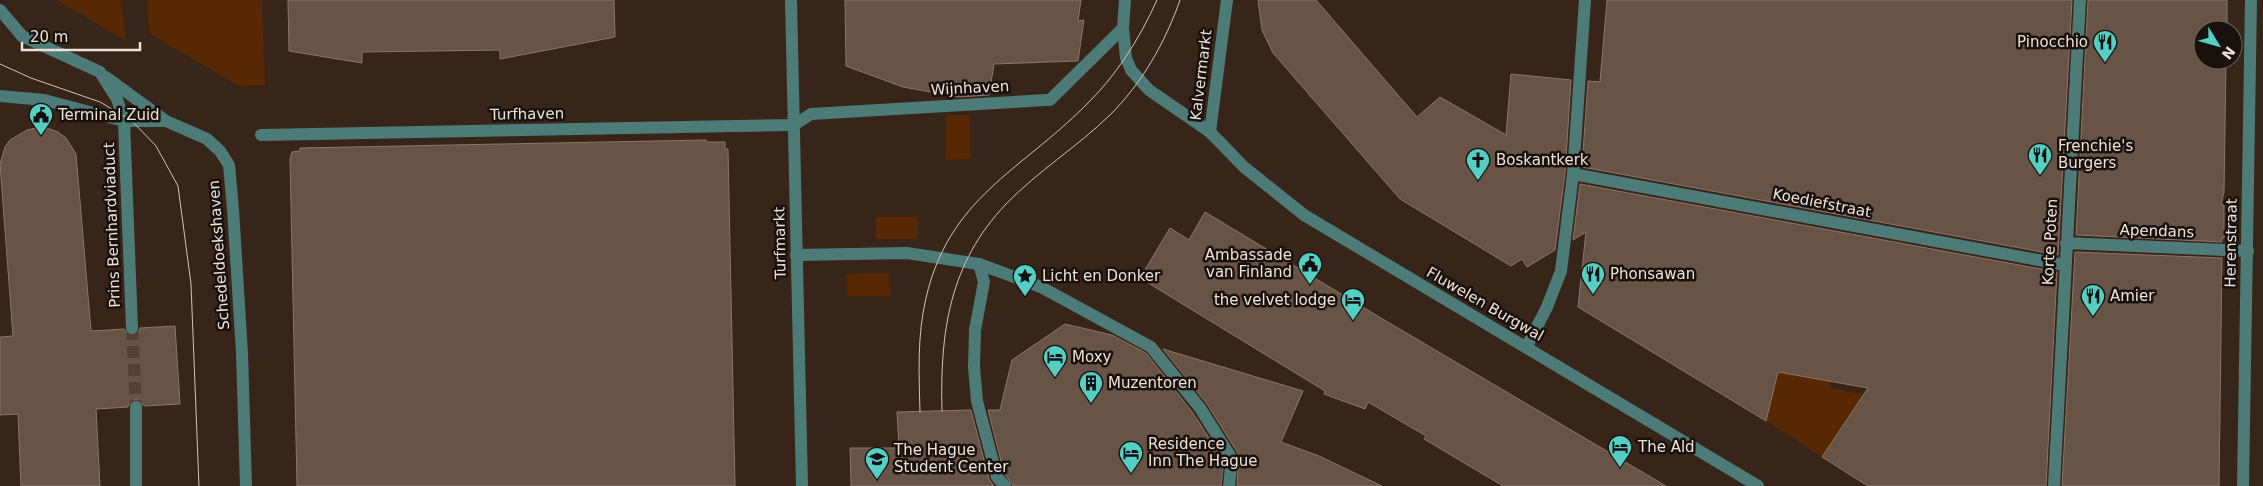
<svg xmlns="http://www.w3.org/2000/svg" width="2263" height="486" viewBox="0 0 2263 486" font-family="'DejaVu Sans',sans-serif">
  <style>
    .green { fill: #572803 }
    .building { fill: #685347; stroke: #8c7669 }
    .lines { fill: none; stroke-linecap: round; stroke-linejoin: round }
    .minor-tunnel { stroke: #534137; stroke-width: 12; stroke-dasharray: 12 6; stroke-linecap: butt }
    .minor { stroke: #4d7b77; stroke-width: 12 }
    .tram { stroke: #d0c3bc; stroke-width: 1 }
    .labels { text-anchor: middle; stroke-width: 5; stroke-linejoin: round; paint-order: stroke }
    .poi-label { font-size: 15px; fill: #eee2db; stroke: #19110c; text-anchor: start }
    .street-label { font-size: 15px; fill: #eee2db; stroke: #19110c }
  </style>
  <rect width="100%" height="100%" fill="#38251a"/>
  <g class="green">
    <polygon points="57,0 121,0 126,41"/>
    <polygon points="147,0 262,0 265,85 239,86 150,34"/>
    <polygon points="946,115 970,115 970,159 946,160"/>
    <rect x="876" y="217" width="42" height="22"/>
    <polygon points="889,273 890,296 847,296 846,274"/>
    <polygon points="1781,354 1833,364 1830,388 1871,396 1857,404 1822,457 1766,421"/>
  </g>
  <g class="building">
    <polygon points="288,0 614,0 615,37 500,59 500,50 362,52 362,63 289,51"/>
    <polygon points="845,0 1081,0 1078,21 1084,20 1078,61 994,64 989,95 959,97 903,87 846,66"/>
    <polygon points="1258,0 1316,0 1417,117 1440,97 1506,135 1511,74 1571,80 1565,173 1555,250 1527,267 1522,259 1511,266 1400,199 1273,53 1262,30"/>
    <polygon points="1607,0 2072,0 2058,255 1582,167 1588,81 1600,82"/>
    <polygon points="2088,0 2227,0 2227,30 2203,30 2203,60 2226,60 2224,192 2221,205 2224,205 2224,238 2222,238 2222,242 2076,235"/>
    <polygon points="36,128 50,129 58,132 66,138 76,154 91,331 124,329 128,335 133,336 139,332 140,328 175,326 180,404 144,406 140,400 136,399 129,403 128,407 96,409 100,486 21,486 18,414 0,415 0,337 13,336 0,164 5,147 10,140 27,130"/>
    <polygon points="706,140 706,142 725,142 725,149 728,149 735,486 297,486 290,159 292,152 300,151 300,148"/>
    <polygon points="1580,184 2057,272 2046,486 1868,486 1822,457 1868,388 1778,372 1766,421 1578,307 1586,232 1573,240"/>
    <polygon points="1205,212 1386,321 1666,486 1503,486 1424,439 1426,436 1368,402 1365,409 1324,394 1325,391 1140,278 1170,228 1189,240"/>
    <polygon points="2075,252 2222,258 2219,486 2062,486"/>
    <polygon points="1065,324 1112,335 1146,353 1193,413 1224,461 1221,486 1013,486 1004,473 988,410 1000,410 1012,360"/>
    <polygon points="1163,349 1303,391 1281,442 1319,456 1382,486 1237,486 1239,455 1207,404"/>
    <polygon points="971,410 989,479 994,486 851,486 850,448 899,448 897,412"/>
  </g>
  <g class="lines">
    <polyline class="minor-tunnel" points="132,328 136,407"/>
    <g class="minor">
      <polyline points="791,0 802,486"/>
      <polyline points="1125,0 1123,28 1126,58 1131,70 1149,90 1210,132 1244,167 1304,215 1758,486"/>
      <polyline points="0,10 22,36 100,72 117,99 124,121 132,328"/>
      <polyline points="106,77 166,121"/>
      <polyline points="0,96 44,100 124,121 166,121 207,139 220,151 229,165 233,209 242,353 246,486"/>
      <polyline points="1210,132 1227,0"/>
      <polyline points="261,135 794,125 811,114 1046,100 1050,100 1123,28"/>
      <polyline points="1573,174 2065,265"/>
      <polyline points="2066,243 2248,251"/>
      <polyline points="796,255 907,253 979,264 1041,287 1151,347 1200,408 1232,459 1229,486"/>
      <polyline points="979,264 984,282 975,330 974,367 977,401 997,477 1005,486"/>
      <polyline points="1527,346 1547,307 1561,271 1573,174 1585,0"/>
      <polyline points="136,486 136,407"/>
      <polyline points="2054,486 2080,0"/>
      <polyline points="2243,486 2251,0"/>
    </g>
    <g class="tram">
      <polyline points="0,64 31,78 100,102 132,121 156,146 178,186 191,284 199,486"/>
      <path d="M942 411C940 332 949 264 1006 204 1038 171 1077 147 1110 115 1142 83 1165 43 1180 0"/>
      <path d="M920 412C919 374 917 336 926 298 949 198 1020 171 1085 106 1116 76 1139 40 1157 0"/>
    </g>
  </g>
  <defs>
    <g id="restaurant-pin" transform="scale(1.25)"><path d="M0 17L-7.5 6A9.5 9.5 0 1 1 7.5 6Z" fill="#55cec4" stroke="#19110c"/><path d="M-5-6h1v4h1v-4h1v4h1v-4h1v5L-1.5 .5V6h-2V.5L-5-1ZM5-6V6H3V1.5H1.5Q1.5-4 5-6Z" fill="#111"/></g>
    <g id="civic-pin" transform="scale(1.25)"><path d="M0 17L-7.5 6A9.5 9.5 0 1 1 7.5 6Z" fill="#55cec4" stroke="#19110c"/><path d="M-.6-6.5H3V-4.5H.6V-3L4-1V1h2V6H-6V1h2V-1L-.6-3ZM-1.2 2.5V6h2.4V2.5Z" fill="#111"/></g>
    <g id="church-pin" transform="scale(1.25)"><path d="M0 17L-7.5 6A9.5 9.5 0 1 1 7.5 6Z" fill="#55cec4" stroke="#19110c"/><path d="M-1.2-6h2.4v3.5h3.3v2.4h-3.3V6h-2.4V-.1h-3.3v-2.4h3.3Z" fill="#111"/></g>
    <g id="sight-pin" transform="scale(1.25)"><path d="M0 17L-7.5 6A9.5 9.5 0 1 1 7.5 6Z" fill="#55cec4" stroke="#19110c"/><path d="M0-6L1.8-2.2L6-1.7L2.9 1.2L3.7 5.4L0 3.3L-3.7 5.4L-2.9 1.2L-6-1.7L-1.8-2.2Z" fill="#111"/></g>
    <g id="hotel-pin" transform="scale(1.25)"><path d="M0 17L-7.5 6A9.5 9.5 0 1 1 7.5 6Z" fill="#55cec4" stroke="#19110c"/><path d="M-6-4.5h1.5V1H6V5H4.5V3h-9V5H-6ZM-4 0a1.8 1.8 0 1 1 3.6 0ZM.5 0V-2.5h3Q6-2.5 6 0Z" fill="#111"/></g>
    <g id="building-pin" transform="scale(1.25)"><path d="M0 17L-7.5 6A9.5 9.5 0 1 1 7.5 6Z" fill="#55cec4" stroke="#19110c"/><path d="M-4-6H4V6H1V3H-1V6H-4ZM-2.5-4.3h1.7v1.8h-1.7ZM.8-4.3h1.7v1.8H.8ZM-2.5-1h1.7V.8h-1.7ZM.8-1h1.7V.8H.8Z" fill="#111"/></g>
    <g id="university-pin" transform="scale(1.25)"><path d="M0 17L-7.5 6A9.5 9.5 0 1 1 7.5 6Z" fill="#55cec4" stroke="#19110c"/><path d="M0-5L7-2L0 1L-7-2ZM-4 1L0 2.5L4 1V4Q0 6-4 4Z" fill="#111"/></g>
  </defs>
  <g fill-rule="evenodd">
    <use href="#restaurant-pin" x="2105" y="42"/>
    <use href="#civic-pin" x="41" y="115"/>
    <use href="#restaurant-pin" x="2040" y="155"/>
    <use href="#church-pin" x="1478" y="160"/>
    <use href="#civic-pin" x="1310" y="264"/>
    <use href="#restaurant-pin" x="1593" y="274"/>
    <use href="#sight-pin" x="1025" y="276"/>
    <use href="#restaurant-pin" x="2093" y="296"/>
    <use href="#hotel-pin" x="1353" y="300"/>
    <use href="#hotel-pin" x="1055" y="357"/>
    <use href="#building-pin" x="1091" y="383"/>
    <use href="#hotel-pin" x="1620" y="447"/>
    <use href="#hotel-pin" x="1131" y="453"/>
    <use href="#university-pin" x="877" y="459"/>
  </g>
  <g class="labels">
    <g class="poi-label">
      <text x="2088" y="47" text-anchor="end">Pinocchio</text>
      <text x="58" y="120">Terminal Zuid</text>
      <text x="2058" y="151">Frenchie's<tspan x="2058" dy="17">Burgers</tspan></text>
      <text x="1496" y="165">Boskantkerk</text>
      <text x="1292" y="260" text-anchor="end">Ambassade<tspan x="1292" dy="17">van Finland</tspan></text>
      <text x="1610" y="279">Phonsawan</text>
      <text x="1042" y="281">Licht en Donker</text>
      <text x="2110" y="301">Amier</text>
      <text x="1336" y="305" text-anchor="end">the velvet lodge</text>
      <text x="1072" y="362">Moxy</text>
      <text x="1108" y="388">Muzentoren</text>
      <text x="1148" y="449">Residence<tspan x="1148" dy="17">Inn The Hague</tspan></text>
      <text x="1638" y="452">The Ald</text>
      <text x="894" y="455">The Hague<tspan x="894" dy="17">Student Center</tspan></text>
    </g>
    <g class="street-label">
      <text transform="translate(1201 75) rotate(-83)" y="5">Kalvermarkt</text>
      <text transform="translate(970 88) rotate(-3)" y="5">Wijnhaven</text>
      <text transform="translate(527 114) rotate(-1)" y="5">Turfhaven</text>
      <text transform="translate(1822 203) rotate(11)" y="5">Koediefstraat</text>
      <text transform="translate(112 225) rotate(-92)" y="5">Prins Bernhardviaduct</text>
      <text transform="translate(2157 231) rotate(2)" y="5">Apendans</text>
      <text transform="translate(2050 242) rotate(-87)" y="5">Korte Poten</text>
      <text transform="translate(780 243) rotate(-91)" y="5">Turfmarkt</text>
      <text transform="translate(2231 243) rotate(-89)" y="5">Herenstraat</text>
      <text transform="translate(219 255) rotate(-94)" y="5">Schedeldoekshaven</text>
      <text transform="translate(1485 304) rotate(30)" y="5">Fluwelen Burgwal</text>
    </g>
  </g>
  <g transform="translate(2218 45) rotate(127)"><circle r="24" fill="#19110c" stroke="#6e655f"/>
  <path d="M0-4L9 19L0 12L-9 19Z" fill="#55cec4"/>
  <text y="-8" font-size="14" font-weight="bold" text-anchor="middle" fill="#eee2db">N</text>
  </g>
  <path d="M22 42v8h118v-8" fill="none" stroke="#eee2db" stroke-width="2.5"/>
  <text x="30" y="42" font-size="15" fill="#eee2db" stroke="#19110c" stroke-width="4" paint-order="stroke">20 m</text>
</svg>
